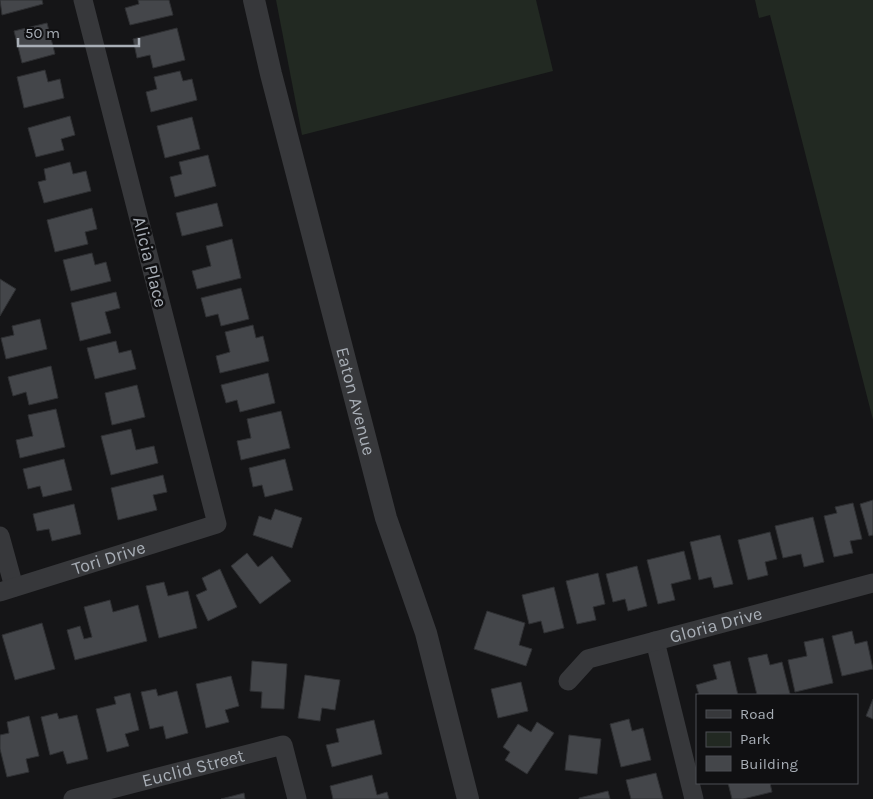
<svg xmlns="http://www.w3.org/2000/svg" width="873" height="799" viewBox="0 0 873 799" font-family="Karla,sans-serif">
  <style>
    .green { fill: #222922 }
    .building { fill: #44464a; stroke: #2f3033 }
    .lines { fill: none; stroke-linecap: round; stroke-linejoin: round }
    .minor { stroke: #37383b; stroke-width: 19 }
    .tertiary { stroke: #37383b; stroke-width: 22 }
    .labels { text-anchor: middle; stroke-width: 5; stroke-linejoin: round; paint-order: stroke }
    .street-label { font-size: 18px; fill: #a8aeb6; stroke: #101012 }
  </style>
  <rect width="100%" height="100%" fill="#151517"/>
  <g class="green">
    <polygon points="276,0 536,0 553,71 302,135"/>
    <polygon points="755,0 873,0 873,420 770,15 759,18"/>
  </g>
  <g class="building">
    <polygon points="0,0 42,0 43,4 2,15"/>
    <polygon points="138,0 169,0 173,15 130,25 125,8 139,4"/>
    <polygon points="47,23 55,54 22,63 14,31"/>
    <polygon points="177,28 185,60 153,68 150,55 137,58 133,39"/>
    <polygon points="45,70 48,82 60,79 64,98 24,108 17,77"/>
    <polygon points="180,71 183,81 192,79 197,100 151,112 146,92 157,89 154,77"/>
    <polygon points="70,116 75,135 61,139 64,150 36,157 28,128"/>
    <polygon points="192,117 200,149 165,158 157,126"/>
    <polygon points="208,155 216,186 175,197 170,177 182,174 179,162"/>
    <polygon points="70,162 73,174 86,171 91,191 44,203 38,182 46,180 44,169"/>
    <polygon points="217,203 223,226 182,236 176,213"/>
    <polygon points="92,208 97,229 85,232 88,244 55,252 47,220"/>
    <polygon points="232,239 241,278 197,289 192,271 211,266 206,246"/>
    <polygon points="92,253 95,265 106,262 111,281 71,291 63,260"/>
    <polygon points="0,279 16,289 0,316"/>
    <polygon points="241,288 249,319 221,326 218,314 206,317 201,298"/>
    <polygon points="116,292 120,308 105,312 111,333 80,341 71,303"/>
    <polygon points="40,319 47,349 6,359 1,338 14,335 12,326"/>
    <polygon points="253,325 256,338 263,336 269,361 220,373 216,356 230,352 225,332"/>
    <polygon points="116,341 119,353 131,350 136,369 95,379 87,348"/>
    <polygon points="51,366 58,398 29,405 26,392 13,396 8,377"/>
    <polygon points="268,373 275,403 240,412 237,400 226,403 221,385"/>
    <polygon points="137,385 145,417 112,425 105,393"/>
    <polygon points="56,409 65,447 20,458 16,440 33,436 28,415"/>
    <polygon points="281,411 290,448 241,460 237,441 251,438 247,419"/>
    <polygon points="131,429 136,450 154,446 158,463 111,475 101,436"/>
    <polygon points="64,459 72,490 43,497 40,486 28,489 23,469"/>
    <polygon points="285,459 293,490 265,497 262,485 253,487 249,468"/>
    <polygon points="163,475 167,492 153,495 157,510 118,520 111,488"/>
    <polygon points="873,500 873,535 869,536 860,504"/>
    <polygon points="853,503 862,539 850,541 853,553 834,557 824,516 837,513 835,507"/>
    <polygon points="74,504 81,534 52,541 49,529 37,531 33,514"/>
    <polygon points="275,509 302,518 292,548 253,535 259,516 271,520"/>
    <polygon points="813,517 824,562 804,567 801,554 783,558 775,526"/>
    <polygon points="770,532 777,559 765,562 768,575 748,580 738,540"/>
    <polygon points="720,535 733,584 714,588 711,577 699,580 690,542"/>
    <polygon points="684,551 691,579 671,584 675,600 658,604 647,560"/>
    <polygon points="247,553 258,567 272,556 291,581 260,604 231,566"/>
    <polygon points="637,566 647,606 628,611 625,599 613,602 606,574"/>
    <polygon points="220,569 237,607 208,621 196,595 207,590 202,578"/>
    <polygon points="598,573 605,604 593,607 596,620 577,624 566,581"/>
    <polygon points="164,582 168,596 188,591 197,628 159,638 146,586"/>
    <polygon points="554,587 564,628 544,633 541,621 529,624 522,595"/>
    <polygon points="110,600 113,612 138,605 147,641 75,660 67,630 80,626 84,639 92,637 84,607"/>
    <polygon points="487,611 525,623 519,645 532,649 526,666 474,649"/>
    <polygon points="42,623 55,669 15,680 2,635"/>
    <polygon points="852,631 855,644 867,641 873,669 842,676 832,636"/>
    <polygon points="823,638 833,683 795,692 788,660 807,656 804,642"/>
    <polygon points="767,654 770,665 782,662 790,694 757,695 748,658"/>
    <polygon points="252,661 287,664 284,709 261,708 262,692 250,691"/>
    <polygon points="730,661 738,695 699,695 696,685 717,679 713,665"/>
    <polygon points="305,675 340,680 335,710 322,708 320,721 298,718"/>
    <polygon points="231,676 239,706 225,710 229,722 206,728 196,684"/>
    <polygon points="521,682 528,711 498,718 491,689"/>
    <polygon points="156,689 158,696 177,691 188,733 166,739 163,726 150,729 141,692"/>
    <polygon points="130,693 139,730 125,734 129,746 107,752 96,709 116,704 114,697"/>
    <polygon points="873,699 873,719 866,716"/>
    <polygon points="57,713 59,719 77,715 88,759 67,764 63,751 50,755 41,717"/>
    <polygon points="29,716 39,756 26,759 29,772 7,777 0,749 0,735 9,733 7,722"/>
    <polygon points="629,719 632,731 643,728 651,760 621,767 610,724"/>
    <polygon points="374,720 382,754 332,767 326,745 339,742 336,729"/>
    <polygon points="537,722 554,733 527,774 505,760 510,752 503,747 518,724 531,732"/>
    <polygon points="569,735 601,739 597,774 565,770"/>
    <polygon points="656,773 663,799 631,799 626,780"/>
    <polygon points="372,775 377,795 387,792 389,799 333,799 330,786"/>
    <polygon points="728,783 770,783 772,792 743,799 732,799"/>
    <polygon points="608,791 610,799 579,799 579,798"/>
    <polygon points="244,793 245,799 221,799"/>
  </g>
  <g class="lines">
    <g class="minor">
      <polyline points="0,536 14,587"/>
      <path id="s1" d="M0 592 217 524 83 0"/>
      <polyline points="655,641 694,799"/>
      <path id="s2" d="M568 681 588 659 873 583"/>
      <path id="s3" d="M73 799 283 745 297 799"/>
    </g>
    <path class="tertiary" id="s4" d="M254 0 271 74 386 518 426 633 468 799"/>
  </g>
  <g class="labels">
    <g class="street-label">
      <text transform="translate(150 262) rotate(76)" y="6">Alicia Place</text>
      <text dy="6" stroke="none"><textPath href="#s4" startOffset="414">Eaton Avenue</textPath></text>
      <text dy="6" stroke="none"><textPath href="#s1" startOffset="114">Tori Drive</textPath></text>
      <text dy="6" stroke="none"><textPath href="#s2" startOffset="162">Gloria Drive</textPath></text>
      <text dy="6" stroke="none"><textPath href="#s3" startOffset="124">Euclid Street</textPath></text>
    </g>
  </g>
  <rect x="696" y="694" width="162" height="90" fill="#101012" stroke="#4d4f54"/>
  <rect x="706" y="710" width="25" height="8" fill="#37383b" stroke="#4d4f54"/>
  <text x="740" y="719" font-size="15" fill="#a8aeb6">Road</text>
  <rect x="706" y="732" width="25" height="15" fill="#222922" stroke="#4d4f54"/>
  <text x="740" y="744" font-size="15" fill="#a8aeb6">Park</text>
  <rect x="706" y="756" width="25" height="15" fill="#44464a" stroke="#4d4f54"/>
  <text x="740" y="769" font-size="15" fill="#a8aeb6">Building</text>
  <path d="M18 38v8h121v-8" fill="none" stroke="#a8aeb6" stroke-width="2.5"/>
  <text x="25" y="38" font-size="15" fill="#a8aeb6" stroke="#101012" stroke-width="4" paint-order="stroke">50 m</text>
</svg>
